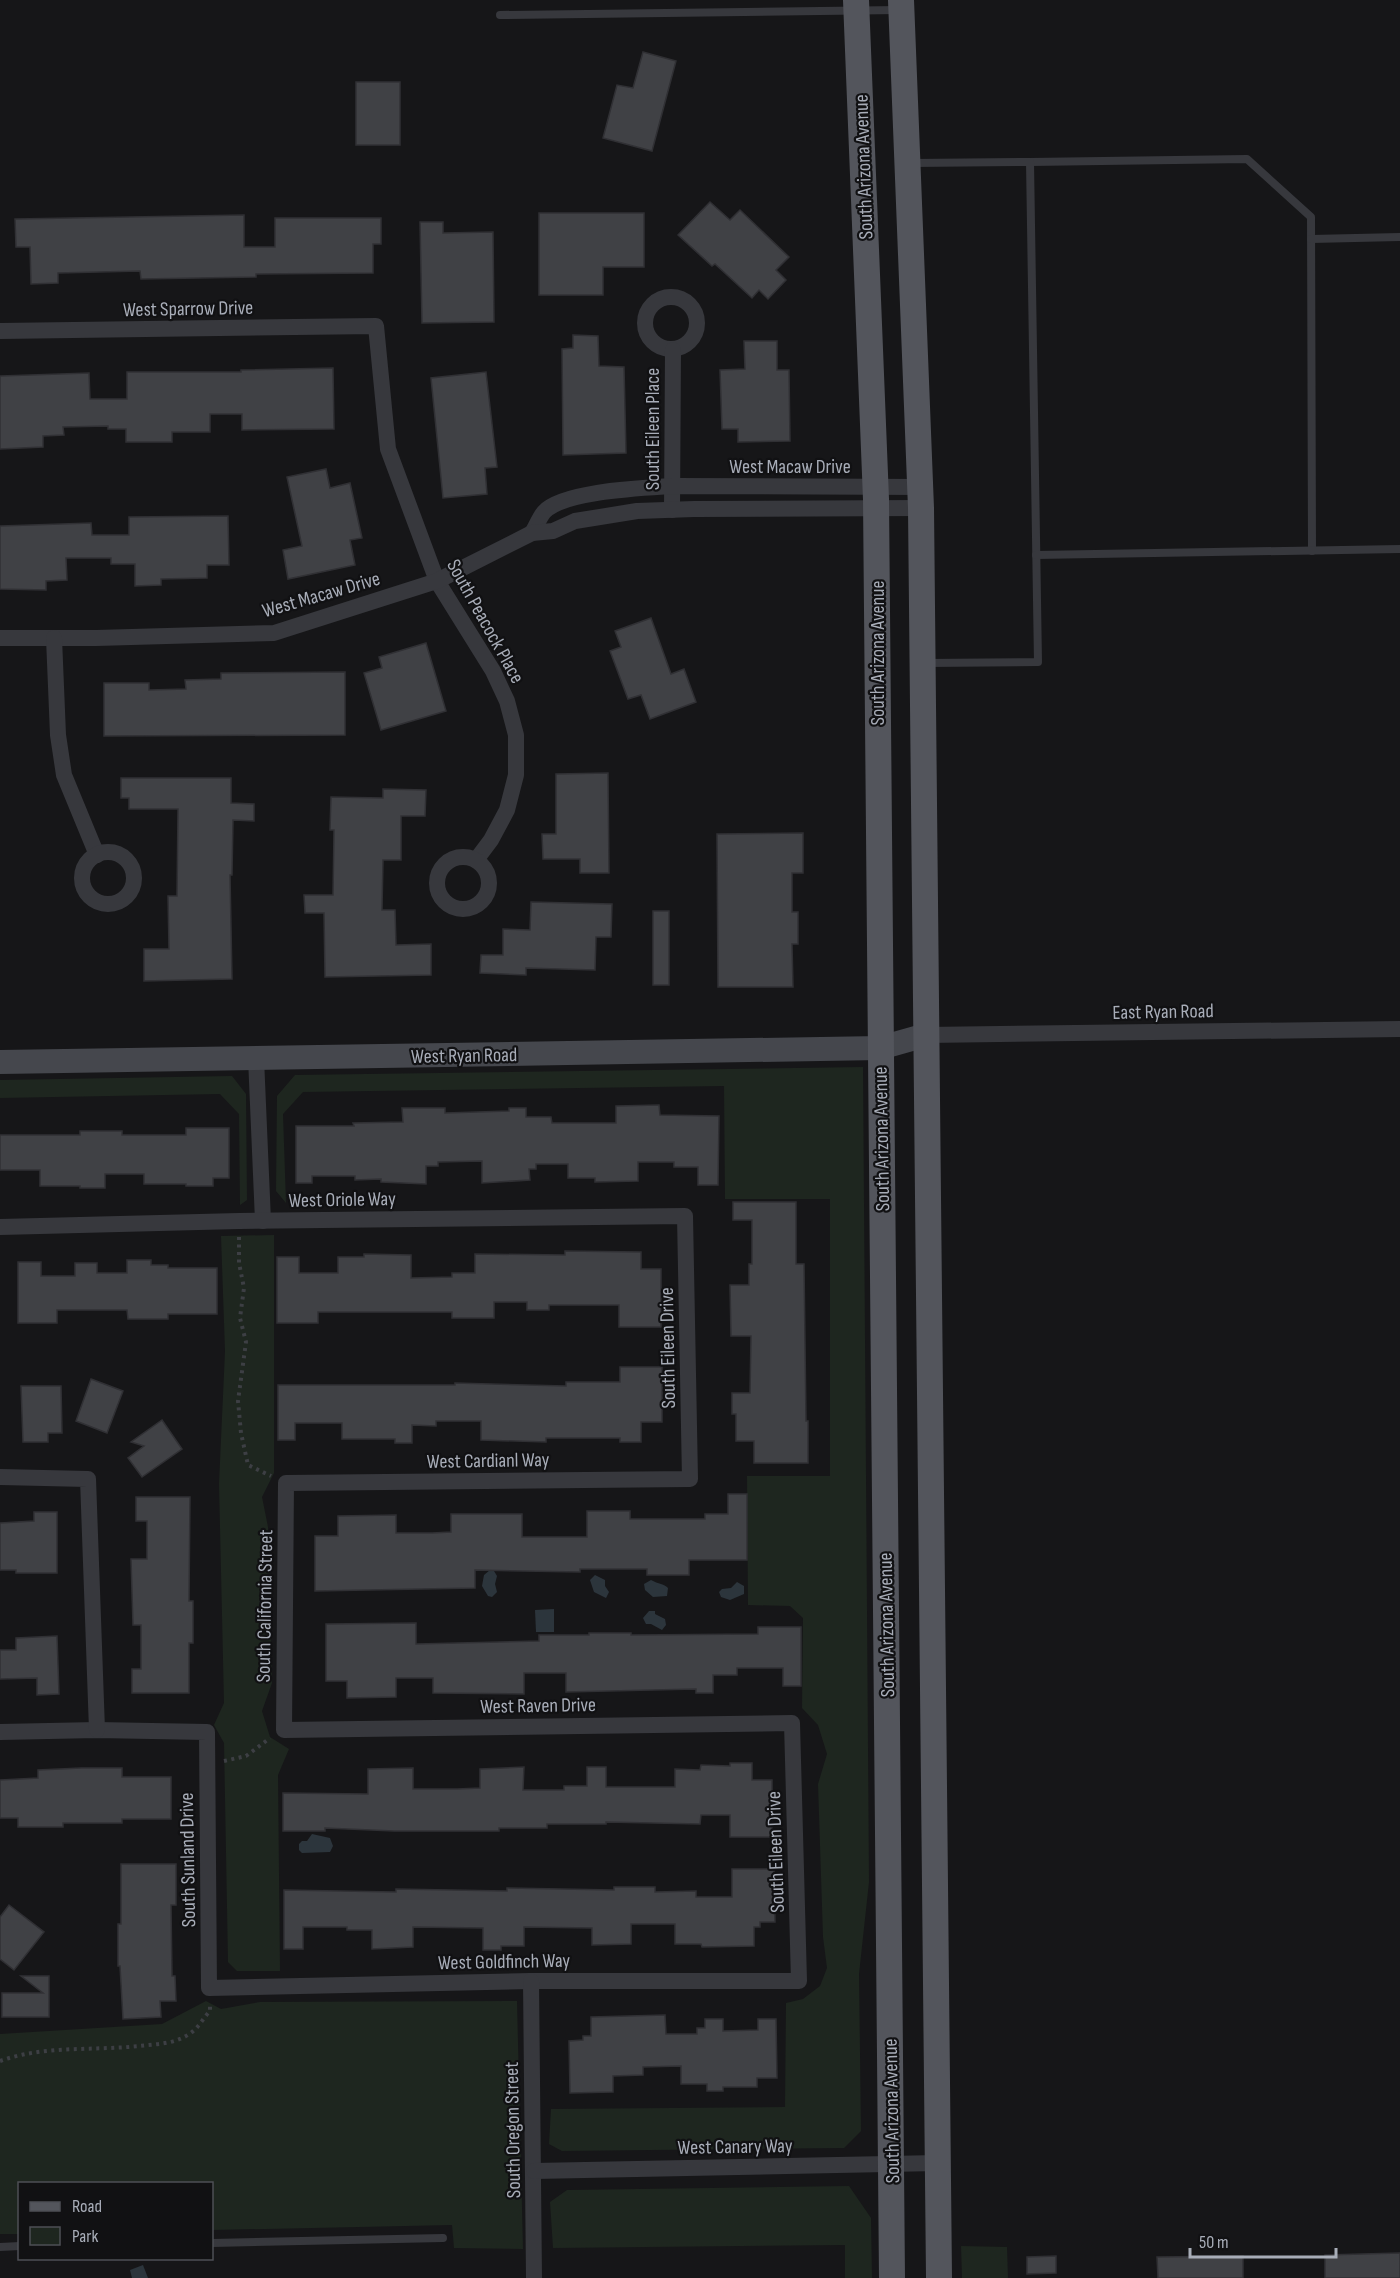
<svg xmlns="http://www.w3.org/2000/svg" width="1400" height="2278" viewBox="0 0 1400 2278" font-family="'Sofia Sans Condensed',sans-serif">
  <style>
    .green { fill: #1e261f }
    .water { fill: #2c353c }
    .building { fill: #404145; stroke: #303034; stroke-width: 1.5 }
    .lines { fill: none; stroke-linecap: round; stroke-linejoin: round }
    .path { stroke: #3d3f44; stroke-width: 4; stroke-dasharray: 3 4.5; stroke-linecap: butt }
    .lane { stroke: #37383d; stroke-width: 8 }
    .street { stroke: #37383d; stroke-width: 16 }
    .secondary { stroke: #45474d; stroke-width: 24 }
    .primary { stroke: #53555c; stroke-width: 26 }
    .labels { text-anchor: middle; stroke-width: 4.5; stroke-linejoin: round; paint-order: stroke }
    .street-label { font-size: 20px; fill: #a8adb8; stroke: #111113 }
  </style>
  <rect width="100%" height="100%" fill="#161618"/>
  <g class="green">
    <polygon points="863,1067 869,1882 859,1974 861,2131 844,2148 562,2151 549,2144 551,2109 785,2107 786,2003 803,1999 820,1986 827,1968 823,1937 818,1784 827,1754 818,1725 802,1708 803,1618 790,1606 748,1605 747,1476 830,1476 830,1199 725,1199 724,1086 303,1092 283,1114 286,1203 276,1191 277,1096 295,1075"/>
    <polygon points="232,1076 246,1094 247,1200 240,1205 239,1114 220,1094 0,1098 0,1080"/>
    <polygon points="274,1235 274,1473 262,1497 268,1527 272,1683 262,1711 270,1737 289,1749 278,1775 280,1971 237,1971 228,1962 224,1743 214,1725 224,1703 219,1484 225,1351 221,1236"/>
    <polygon points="206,2001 221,2009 260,2002 517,2001 523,2249 454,2248 452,2225 212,2230 212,2184 20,2184 19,2234 0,2234 0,2034 162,2024"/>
    <polygon points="849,2186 871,2218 872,2278 845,2278 845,2245 553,2248 550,2202 567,2190"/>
    <polygon points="961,2246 1007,2247 1008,2278 962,2278"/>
  </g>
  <g class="water">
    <polygon points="490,1570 494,1571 497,1576 495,1584 497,1592 492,1597 488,1596 482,1586 484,1575"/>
    <polygon points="595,1575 605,1580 605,1586 609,1592 606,1598 594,1592 590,1580"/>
    <path d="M651 1580C658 1584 665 1584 668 1588L667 1596 653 1597 645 1590 644 1584Z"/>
    <polygon points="737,1582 744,1586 744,1594 730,1600 721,1597 719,1592 722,1589 731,1588"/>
    <polygon points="554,1609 554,1632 536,1632 535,1610"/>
    <polygon points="649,1611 655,1611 655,1614 665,1619 666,1625 662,1630 651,1624 646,1624 643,1618"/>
    <polygon points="312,1834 330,1838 333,1846 330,1852 302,1853 299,1850 299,1844 302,1841 307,1841"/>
    <polygon points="143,2265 148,2278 132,2278 130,2270"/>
  </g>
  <g class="building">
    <polygon points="643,52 676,61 652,151 603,138 617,85 633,88"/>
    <rect x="356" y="82" width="44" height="63"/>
    <polygon points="710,202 730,220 740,210 789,257 776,270 786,280 768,299 759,290 752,298 715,264 712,266 678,235"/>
    <polygon points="539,213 644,213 644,267 603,267 603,295 539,295"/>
    <polygon points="244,215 244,247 275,247 275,218 381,218 381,244 373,244 373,273 256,274 256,277 141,279 140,271 58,273 58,283 31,284 30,247 16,247 15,219"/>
    <polygon points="420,222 443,222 443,233 493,232 494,322 422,323"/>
    <polygon points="573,335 598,336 599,366 624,367 626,453 563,455 562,349 573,348"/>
    <polygon points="744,341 777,341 777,370 789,370 790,441 738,442 738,429 722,429 720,370 745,369"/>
    <polygon points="333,368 334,429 242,430 242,414 210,414 210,432 172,432 172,442 126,442 126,429 108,429 108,426 63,427 64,435 43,436 43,447 0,449 0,376 89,373 90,399 127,399 127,372 241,372 241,370"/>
    <polygon points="486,372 497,467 485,468 487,494 443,498 431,378"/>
    <polygon points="326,469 330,488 350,483 362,538 350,540 355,565 288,579 283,550 302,546 287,477"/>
    <polygon points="228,516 229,565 207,565 207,578 161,579 161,585 135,586 135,564 111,564 111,558 66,558 67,580 46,581 46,590 0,589 0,526 91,523 92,535 129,535 129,517"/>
    <polygon points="651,618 671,674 684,669 696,702 650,719 641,695 628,699 610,651 621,647 615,631"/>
    <polygon points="426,643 446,711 381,730 364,673 382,668 379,657"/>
    <polygon points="345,672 345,735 104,736 104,683 149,683 149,690 186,689 185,680 221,679 221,673"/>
    <polygon points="608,773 609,873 580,873 580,859 543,859 542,834 556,834 556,774"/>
    <polygon points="121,778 231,778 231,803 254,804 254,821 233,820 232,875 230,875 232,979 144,981 144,949 169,949 168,896 177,896 178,809 129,809 129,798 121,798"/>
    <polygon points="383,789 426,790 425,816 401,816 401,860 383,860 382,910 395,910 396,945 431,944 431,975 325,977 324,913 305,913 304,895 333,895 334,830 330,830 331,797 383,798"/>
    <polygon points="803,833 803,873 792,873 792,912 798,912 798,944 792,944 793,987 718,987 717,834"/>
    <polygon points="531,902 612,904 611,937 596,937 595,970 526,968 526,975 480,973 481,955 503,955 503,929 530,930"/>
    <rect x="653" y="911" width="16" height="74"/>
    <polygon points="659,1105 660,1115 719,1116 718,1185 698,1185 698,1167 674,1167 674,1162 638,1162 638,1181 595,1182 595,1178 568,1178 568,1164 536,1164 536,1169 529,1169 530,1180 482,1183 482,1161 438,1162 438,1166 426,1166 426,1184 381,1182 381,1179 355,1180 355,1176 312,1176 312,1183 296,1183 296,1126 354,1126 353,1123 403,1122 402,1108 445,1108 445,1113 509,1111 509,1108 526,1108 526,1117 551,1117 552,1123 616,1123 616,1106"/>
    <polygon points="186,1128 229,1128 229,1178 213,1178 213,1186 186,1186 186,1184 144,1184 144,1174 105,1174 105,1188 80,1188 80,1186 40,1186 40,1170 0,1170 0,1135 80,1135 80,1131 122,1131 122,1135 186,1135"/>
    <polygon points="733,1202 796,1202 796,1264 804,1264 806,1421 808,1421 808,1463 754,1463 754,1441 736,1441 736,1414 732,1414 732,1393 750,1393 751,1336 731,1336 730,1285 749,1285 749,1264 752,1264 752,1220 733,1220"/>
    <polygon points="565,1251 641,1252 641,1269 661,1269 661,1327 619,1327 619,1305 549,1305 549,1310 527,1310 527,1302 494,1302 494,1318 452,1318 452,1312 318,1312 318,1323 277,1323 277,1257 299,1257 299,1273 338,1273 338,1257 364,1257 364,1254 411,1255 411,1278 452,1277 452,1273 475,1273 475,1254 565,1255"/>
    <polygon points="127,1260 151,1260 151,1265 168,1265 168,1268 217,1268 217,1314 168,1314 168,1319 128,1319 127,1310 57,1310 57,1323 18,1323 18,1262 41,1262 41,1276 75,1276 75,1263 97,1263 97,1273 127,1273"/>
    <polygon points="620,1367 662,1367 662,1422 641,1422 641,1442 620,1442 620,1438 546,1438 546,1442 481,1440 481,1421 436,1421 436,1426 412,1425 412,1443 395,1443 395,1439 342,1439 342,1423 295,1423 295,1440 278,1440 278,1385 455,1385 455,1383 566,1386 566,1382 620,1382"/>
    <polygon points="91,1379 123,1391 107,1433 76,1421"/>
    <polygon points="21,1386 61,1386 62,1433 48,1433 48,1442 23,1442"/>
    <polygon points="162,1420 182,1449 142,1477 128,1458 144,1446 131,1442"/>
    <polygon points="728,1494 747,1494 747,1560 689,1560 689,1575 647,1575 647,1569 580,1569 580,1572 475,1570 475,1588 315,1591 315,1536 338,1536 338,1516 396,1515 396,1533 432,1533 451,1532 451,1514 522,1514 522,1537 587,1537 587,1511 630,1511 630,1519 705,1519 705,1514 728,1514"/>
    <polygon points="136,1497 190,1497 189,1601 193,1601 193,1643 189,1643 189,1693 132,1693 132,1669 141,1669 141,1625 133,1625 131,1559 147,1559 147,1521 136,1521"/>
    <polygon points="34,1512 57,1512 57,1573 16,1573 16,1570 0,1570 0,1523 34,1521"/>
    <polygon points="416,1623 416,1644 539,1641 539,1635 589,1635 589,1633 631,1633 631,1635 758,1634 758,1627 801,1627 801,1686 783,1686 783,1668 737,1668 737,1675 713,1675 713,1693 696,1693 696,1689 566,1692 566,1673 524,1673 524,1694 433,1693 433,1678 396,1678 396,1697 347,1698 347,1681 326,1681 326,1624"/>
    <polygon points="57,1636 59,1694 37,1695 37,1678 0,1679 0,1650 16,1650 16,1638"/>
    <polygon points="730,1763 752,1763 752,1780 772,1780 772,1837 730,1837 730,1815 701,1815 700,1824 606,1822 606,1824 547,1824 547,1828 499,1828 499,1831 394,1831 325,1828 325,1831 283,1831 283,1793 368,1794 368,1769 413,1768 413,1789 457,1789 480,1788 480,1769 524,1767 523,1790 564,1790 564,1786 587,1786 587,1767 606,1767 606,1787 675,1787 675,1769 700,1770 701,1765 730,1766"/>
    <polygon points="81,1768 122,1768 122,1777 171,1777 171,1819 122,1819 122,1823 63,1823 63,1827 18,1827 18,1818 0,1818 0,1780 38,1778 38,1770"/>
    <polygon points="121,1864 176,1864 176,1905 171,1905 172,1976 175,1976 176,2001 160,2001 161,2017 123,2019 120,1966 118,1966 118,1924 121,1924"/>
    <polygon points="732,1869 774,1869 775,1922 760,1922 760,1927 754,1927 754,1946 702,1947 701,1944 675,1944 675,1924 631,1924 631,1944 592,1945 592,1928 524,1927 524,1946 501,1946 501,1950 483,1950 483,1928 413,1927 413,1947 372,1949 372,1930 347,1930 347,1927 303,1927 303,1949 284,1949 284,1890 396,1892 396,1889 507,1891 507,1888 614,1890 614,1887 655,1887 655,1892 696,1891 696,1897 732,1897"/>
    <polygon points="9,1905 44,1932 14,1970 0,1959 0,1917"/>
    <polygon points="21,1976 49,1976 49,2017 2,2017 2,1993 43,1993"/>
    <polygon points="665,2015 666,2034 697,2034 697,2028 705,2028 705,2019 723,2019 723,2031 758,2030 758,2019 776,2019 777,2078 757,2078 757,2087 723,2087 723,2091 707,2091 707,2084 681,2084 681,2066 643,2067 643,2075 613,2076 613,2092 570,2093 569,2041 583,2040 583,2036 591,2036 591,2017"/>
    <polygon points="1400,2253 1400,2278 1325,2278 1325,2255"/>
    <polygon points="1056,2256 1056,2273 1027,2274 1027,2257"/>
    <polygon points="1243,2256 1243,2278 1158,2278 1157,2257"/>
  </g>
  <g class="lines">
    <g class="path">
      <polyline points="239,1237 239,1263 244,1288 240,1318 246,1342 238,1401 241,1433 248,1465 271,1476"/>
      <polyline points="224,1761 246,1756 270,1738"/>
      <path d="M0 2061C44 2045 93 2051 139 2046 157 2044 177 2044 192 2032 199 2027 204 2017 210 2011V2003"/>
    </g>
    <g class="lane">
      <polyline points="500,15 899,10"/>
      <polyline points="1030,162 1247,159 1311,217 1312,551"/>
      <polyline points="912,163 1030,162 1038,662 926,663"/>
      <polyline points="1311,239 1400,237"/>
      <polyline points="1036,555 1400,549"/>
      <polyline points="212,2243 443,2238"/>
      <polyline points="0,2247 20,2246"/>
    </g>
    <g class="street">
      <circle cx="671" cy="323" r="26"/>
      <polyline points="0,331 376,326 388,449 437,581 493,671 507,701 516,735 516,775 507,810 491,840 476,860"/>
      <polyline points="672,510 673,350"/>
      <path d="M532 533C536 527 539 518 544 512 563 491 644 488 673 486L920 487"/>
      <polyline points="0,638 96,638 274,633 437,581 532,533 553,531 575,521 637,511 694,509 921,508"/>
      <polyline points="54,638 58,735 64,775 97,855"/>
      <circle cx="108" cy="878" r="26"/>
      <circle cx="463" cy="883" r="26"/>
      <polyline points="926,1035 1400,1029"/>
      <polyline points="256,1058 263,1221"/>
      <polyline points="0,1227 239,1221 685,1216 690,1479 286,1483 284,1730 792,1723 799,1981 531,1981 209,1988 207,1732 97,1730 0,1732"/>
      <polyline points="0,1477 88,1479 97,1730"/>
      <polyline points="531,1981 534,2278"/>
      <polyline points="534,2171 938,2163"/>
    </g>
    <polyline class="secondary" points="0,1062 880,1048 926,1035"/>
    <g class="primary">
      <polyline points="856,0 876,499 892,2278"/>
      <polyline points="901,0 921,508 939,2278"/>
    </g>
  </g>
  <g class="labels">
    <g class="street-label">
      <text transform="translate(863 167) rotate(-92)" y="7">South Arizona Avenue</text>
      <text transform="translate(188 308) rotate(-1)" y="7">West Sparrow Drive</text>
      <text transform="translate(652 429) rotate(-90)" y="7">South Eileen Place</text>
      <text x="790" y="473">West Macaw Drive</text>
      <text transform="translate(321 594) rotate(-16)" y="7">West Macaw Drive</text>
      <text transform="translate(486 621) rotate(61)" y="7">South Peacock Place</text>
      <text transform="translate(877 653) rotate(-90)" y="7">South Arizona Avenue</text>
      <text transform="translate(1163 1011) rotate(-1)" y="7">East Ryan Road</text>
      <text transform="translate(464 1055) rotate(-1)" y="7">West Ryan Road</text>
      <text transform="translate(881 1139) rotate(-91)" y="7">South Arizona Avenue</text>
      <text transform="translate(342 1199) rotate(-1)" y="7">West Oriole Way</text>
      <text transform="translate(667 1348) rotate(-91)" y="7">South Eileen Drive</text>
      <text transform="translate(488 1460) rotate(-1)" y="7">West Cardianl Way</text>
      <text transform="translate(264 1606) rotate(-89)" y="7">South California Street</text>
      <text transform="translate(886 1625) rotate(-91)" y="7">South Arizona Avenue</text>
      <text transform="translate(538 1705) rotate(-1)" y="7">West Raven Drive</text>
      <text transform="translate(775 1852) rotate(-92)" y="7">South Eileen Drive</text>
      <text transform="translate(187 1860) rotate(-91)" y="7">South Sunland Drive</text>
      <text transform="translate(504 1961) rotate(-1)" y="7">West Goldfinch Way</text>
      <text transform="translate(891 2111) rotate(-91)" y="7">South Arizona Avenue</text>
      <text transform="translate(512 2130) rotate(-91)" y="7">South Oregon Street</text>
      <text transform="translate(735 2146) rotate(-1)" y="7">West Canary Way</text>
    </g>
  </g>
  <rect x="18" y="2182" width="195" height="78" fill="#111113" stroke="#4d4f55" stroke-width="1.5"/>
  <rect x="30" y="2202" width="30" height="9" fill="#53555c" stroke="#4d4f55" stroke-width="1.5"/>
  <text x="72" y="2212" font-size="18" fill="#a8adb8">Road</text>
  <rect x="30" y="2227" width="30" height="18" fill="#1e261f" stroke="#4d4f55" stroke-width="1.5"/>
  <text x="72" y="2242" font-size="18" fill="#a8adb8">Park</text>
  <path d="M1190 2248v9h146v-9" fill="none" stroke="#a8adb8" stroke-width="3"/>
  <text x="1199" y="2248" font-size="18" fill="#a8adb8" stroke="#111113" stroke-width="4.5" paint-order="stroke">50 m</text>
</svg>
